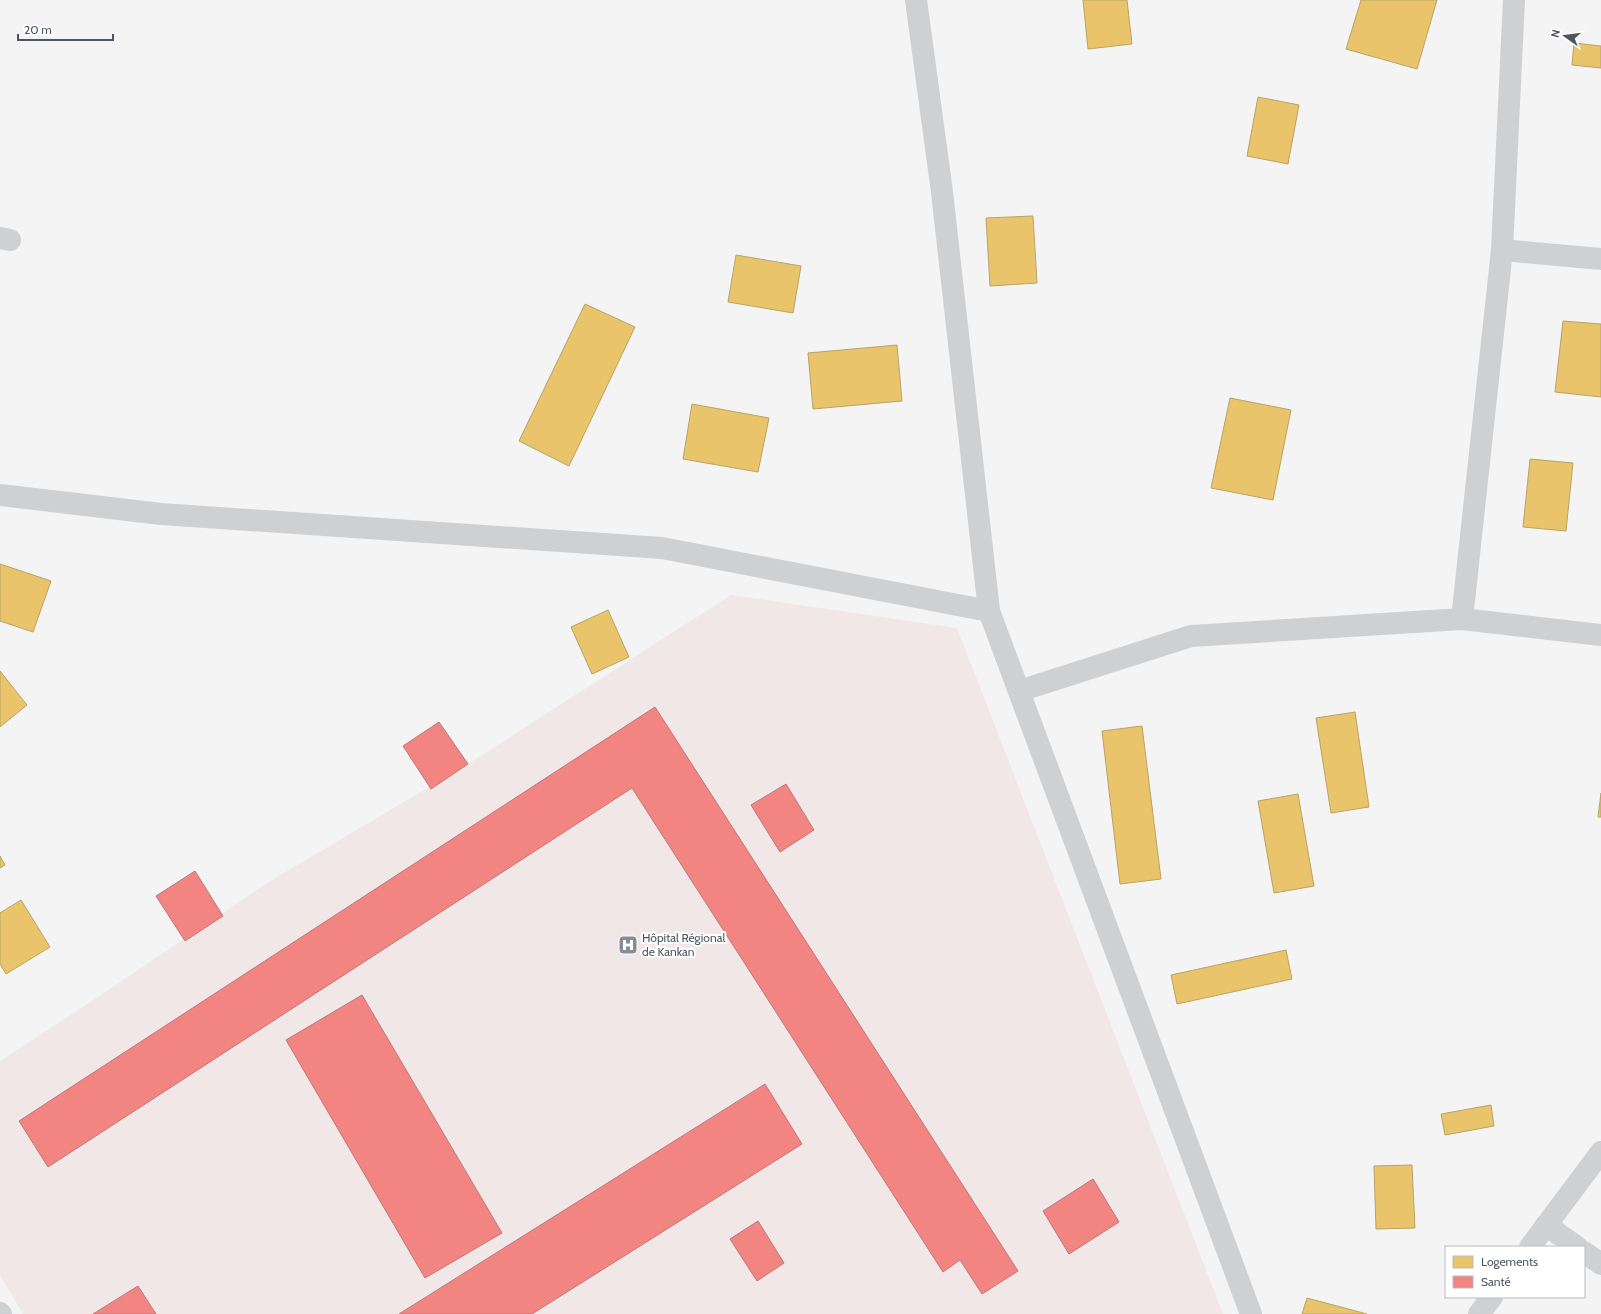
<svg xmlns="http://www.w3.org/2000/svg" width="1601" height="1314" viewBox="0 0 1601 1314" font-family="Cabin,sans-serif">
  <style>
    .medical { fill: #f1e7e6 }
    .homes { fill: #e9c46a; stroke: #b9a367 }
    .health { fill: #f28482; stroke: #c07678 }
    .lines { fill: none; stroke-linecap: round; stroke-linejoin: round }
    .minor { stroke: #ced0d2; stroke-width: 22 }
    .labels { text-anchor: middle; stroke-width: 4; stroke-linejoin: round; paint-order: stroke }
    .poi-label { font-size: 12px; fill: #4a5661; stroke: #fff; text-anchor: start }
  </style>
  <rect width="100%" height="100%" fill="#f4f4f4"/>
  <polygon class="medical" points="731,595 957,628 1223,1314 23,1314 0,1275 0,1061 83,1007 267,883 468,764"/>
  <g class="homes">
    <polygon points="1083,0 1127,0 1132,44 1088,49"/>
    <polygon points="1361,0 1437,0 1417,69 1346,49"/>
    <polygon points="1574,43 1601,46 1601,68 1572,65"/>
    <polygon points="1258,97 1299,105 1288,164 1247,156"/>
    <polygon points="1033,216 1037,283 990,286 986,218"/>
    <polygon points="736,255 801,266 793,313 728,302"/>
    <polygon points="585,304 635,327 569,466 519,441"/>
    <polygon points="1563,321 1601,324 1601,397 1555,392"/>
    <polygon points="897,345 902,401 813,409 808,353"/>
    <polygon points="1230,398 1291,410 1273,500 1211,488"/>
    <polygon points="692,404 769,418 758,472 683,459"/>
    <polygon points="1530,459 1573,463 1566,531 1523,527"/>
    <polygon points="0,564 51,581 33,632 0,621"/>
    <polygon points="608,610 629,657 592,674 571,627"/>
    <polygon points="0,671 27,705 0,727"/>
    <polygon points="1355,712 1369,807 1331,813 1316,718"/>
    <polygon points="1142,726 1161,879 1120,884 1102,731"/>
    <polygon points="1601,793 1601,817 1598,817"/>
    <polygon points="1298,794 1314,886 1274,893 1258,801"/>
    <polygon points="0,856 5,865 0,868"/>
    <polygon points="21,900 50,947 6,974 0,964 0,913"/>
    <polygon points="1286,950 1292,979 1177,1004 1171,975"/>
    <polygon points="1491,1105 1494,1126 1445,1135 1441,1114"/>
    <polygon points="1412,1165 1415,1228 1376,1229 1374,1166"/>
    <polygon points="1307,1298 1367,1314 1302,1314"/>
  </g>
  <g class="health">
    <polygon points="655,707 1018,1271 982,1294 960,1260 943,1272 632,788 48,1167 19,1121"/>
    <polygon points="439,722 468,764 431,789 403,746"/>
    <polygon points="786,784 814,830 780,852 751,805"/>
    <polygon points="195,871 223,916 185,941 156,896"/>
    <polygon points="362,995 502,1233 425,1278 286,1040"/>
    <polygon points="765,1084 802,1144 532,1314 399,1314"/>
    <polygon points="1093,1179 1119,1222 1069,1254 1043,1211"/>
    <polygon points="758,1221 784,1263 757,1281 730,1239"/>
    <polygon points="138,1286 156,1314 93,1314"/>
  </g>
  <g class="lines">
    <g class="minor">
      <polyline points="916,0 942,192 989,611 1251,1314"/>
      <polyline points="1514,0 1502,250 1601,259"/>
      <polyline points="0,238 10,240"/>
      <polyline points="0,495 161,514 662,548 989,611"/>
      <polyline points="1462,619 1502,250"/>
      <polyline points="1019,691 1191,636 1462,619 1601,635"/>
      <polyline points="1546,1225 1577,1247"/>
      <polyline points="1530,1247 1601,1152"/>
      <polyline points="1584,1252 1601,1264"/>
      <polyline points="0,1313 1,1314"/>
      <polyline points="1479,1314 1492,1297"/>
    </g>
  </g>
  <defs>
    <g id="hospital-square" transform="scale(1)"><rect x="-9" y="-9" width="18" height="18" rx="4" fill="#868d94" stroke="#fff"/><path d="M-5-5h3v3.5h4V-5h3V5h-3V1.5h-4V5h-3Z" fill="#fff"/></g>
  </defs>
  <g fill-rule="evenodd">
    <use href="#hospital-square" x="628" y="945"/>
  </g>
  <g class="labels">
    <g class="poi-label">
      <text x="642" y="942">Hôpital Régional<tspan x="642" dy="14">de Kankan</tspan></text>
    </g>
  </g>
  <rect x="1445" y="1246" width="140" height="52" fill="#ffffff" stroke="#b7bbc0"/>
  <rect x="1453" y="1256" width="20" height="12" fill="#e9c46a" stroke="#b7bbc0"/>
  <text x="1481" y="1266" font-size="12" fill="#4a5661">Logements</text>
  <rect x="1453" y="1276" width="20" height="12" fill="#f28482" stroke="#b7bbc0"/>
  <text x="1481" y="1286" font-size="12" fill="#4a5661">Santé</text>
  <g transform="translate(1565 36) rotate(284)" stroke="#ffffff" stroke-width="3" paint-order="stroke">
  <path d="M0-3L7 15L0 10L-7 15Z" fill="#4a5661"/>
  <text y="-6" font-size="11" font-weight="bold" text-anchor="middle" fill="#4a5661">N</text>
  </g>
  <path d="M18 34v6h95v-6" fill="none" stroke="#4a5661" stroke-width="2"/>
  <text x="24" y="34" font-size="12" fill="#4a5661" stroke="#ffffff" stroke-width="3" paint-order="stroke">20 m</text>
</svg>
